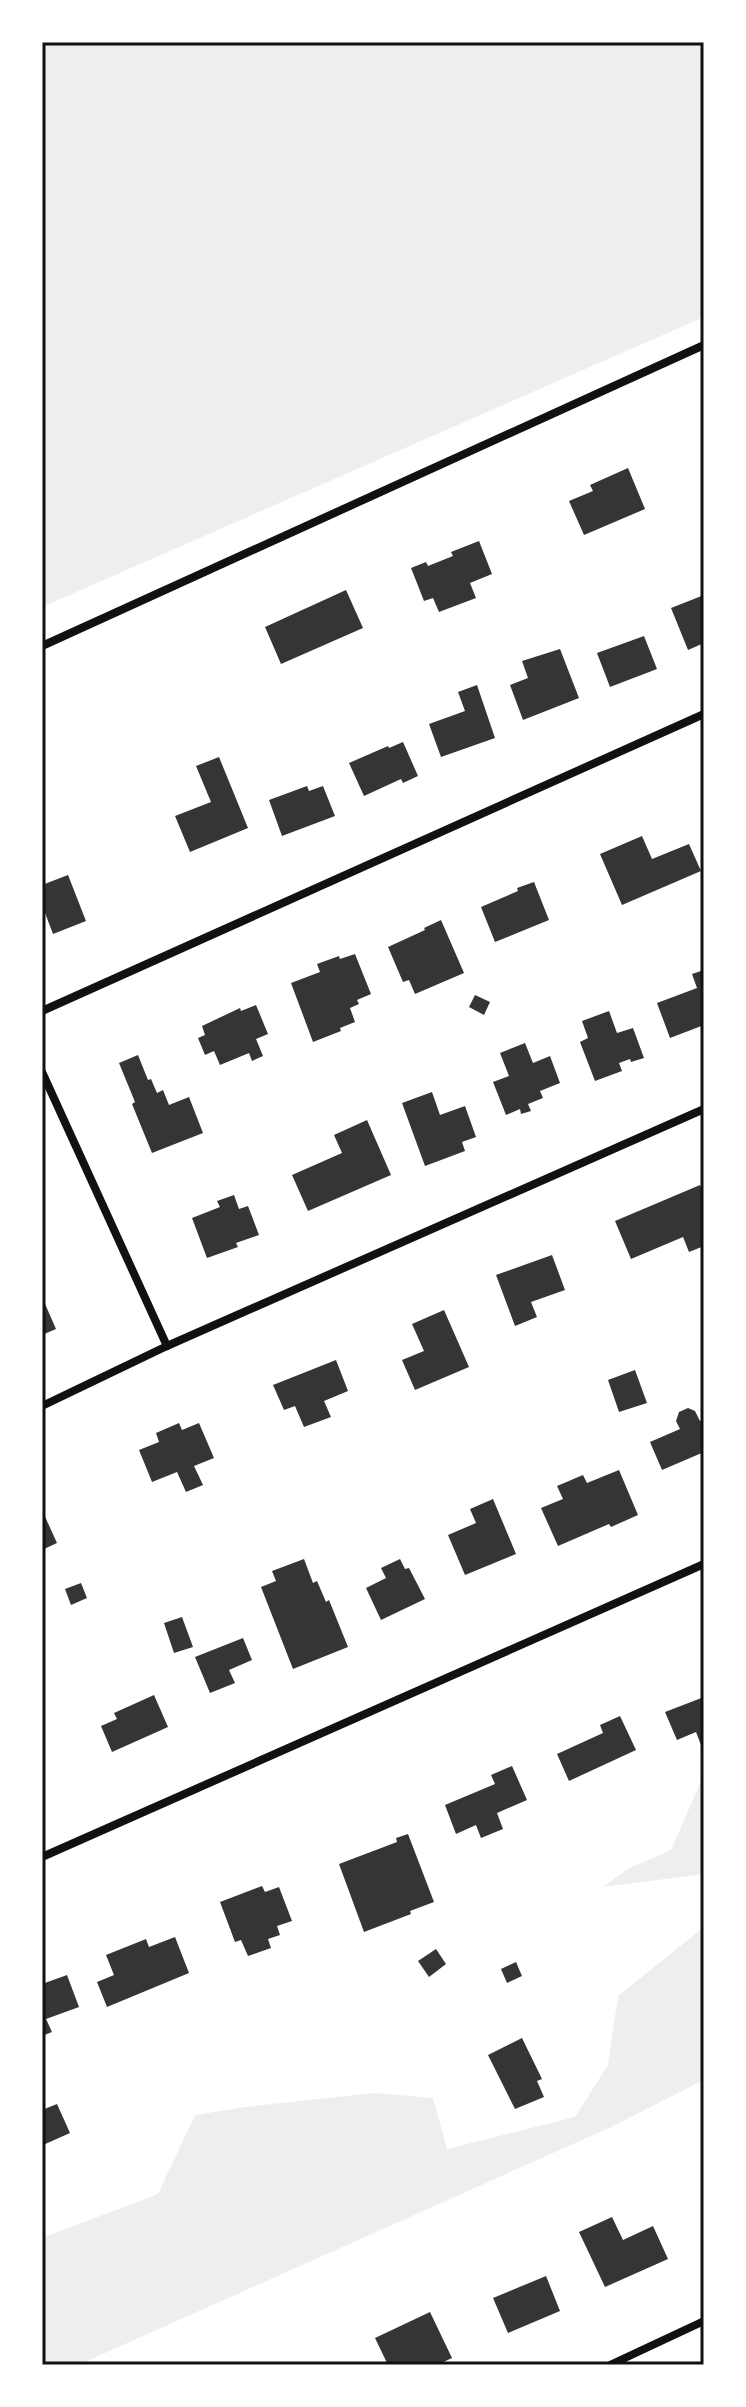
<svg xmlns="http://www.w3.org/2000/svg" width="746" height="2407" viewBox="0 0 746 2407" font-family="Mulish,sans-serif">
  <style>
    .green { fill: #eee }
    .building { fill: #353535 }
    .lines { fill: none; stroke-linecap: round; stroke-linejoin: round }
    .minor { stroke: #111; stroke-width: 8 }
    .neatline { fill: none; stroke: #111; stroke-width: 3 }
  </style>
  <rect width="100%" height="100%" fill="#fff"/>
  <g class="green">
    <polygon points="42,42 704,42 704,317 42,607"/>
    <polygon points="702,1779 704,1779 704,1874 603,1887 628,1869 671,1850"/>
    <polygon points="704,1927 704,2080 609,2128 78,2365 42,2365 42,2238 158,2194 195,2115 246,2107 373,2093 433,2098 447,2149 575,2117 608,2065 618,1996"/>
  </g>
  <g class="building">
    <polygon points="628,468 645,509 584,535 569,501 593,491 590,485"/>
    <polygon points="479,541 492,574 470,583 476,598 439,612 433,598 424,601 411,568 426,562 428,566 453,556 451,552"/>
    <polygon points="346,590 363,628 281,664 265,627"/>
    <polygon points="704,595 704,643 688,650 671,608"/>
    <polygon points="644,636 657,669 610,687 597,653"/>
    <polygon points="560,649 579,698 523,720 510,685 528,678 522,661"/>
    <polygon points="477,685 495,738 441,757 429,724 465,711 458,692"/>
    <polygon points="403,742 418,776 403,783 401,779 364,796 349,763 388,746 389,748"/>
    <polygon points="219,757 248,828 190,852 175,816 211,802 196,766"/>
    <polygon points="307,786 309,791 323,786 335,816 282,836 269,800"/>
    <polygon points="642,836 652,859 689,844 701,871 622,905 600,854"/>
    <polygon points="68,875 86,921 53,934 42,905 42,885"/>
    <polygon points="534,882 549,920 495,942 481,907 518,891 517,888"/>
    <polygon points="441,920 464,973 415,994 409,980 403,982 388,947 425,930 424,928"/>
    <polygon points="355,954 371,994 357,1000 359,1004 350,1008 355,1022 340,1028 341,1031 313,1042 291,983 320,972 317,964 339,956 340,959"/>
    <polygon points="704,970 704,1025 670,1038 657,1003 697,988 692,974"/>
    <polygon points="475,995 490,1002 484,1015 469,1007"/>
    <polygon points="256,1005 268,1034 256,1039 263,1056 252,1061 249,1053 220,1065 214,1051 205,1055 198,1038 205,1035 202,1026 240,1008 241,1011"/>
    <polygon points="609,1011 617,1033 633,1028 644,1058 631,1062 630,1059 619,1063 622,1071 595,1081 580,1042 588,1038 582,1021"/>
    <polygon points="525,1043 533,1063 550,1056 560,1083 540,1091 543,1098 528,1104 531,1111 521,1114 520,1109 506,1115 493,1082 509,1076 500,1053"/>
    <polygon points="138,1055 148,1080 151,1079 157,1093 163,1090 169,1105 189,1097 203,1133 152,1153 132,1104 135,1102 119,1063"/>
    <polygon points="432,1092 440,1115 465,1106 476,1137 462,1142 465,1151 425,1166 402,1103"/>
    <polygon points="367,1120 391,1175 308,1211 292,1175 342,1153 334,1135"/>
    <polygon points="700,1185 704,1194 704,1246 689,1252 683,1237 631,1259 615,1221"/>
    <polygon points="234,1195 239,1209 248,1206 259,1235 236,1243 238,1247 207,1258 192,1218 220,1207 217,1201"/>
    <polygon points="552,1255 565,1290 531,1302 537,1317 515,1326 496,1275"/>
    <polygon points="42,1297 56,1329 42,1335"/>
    <polygon points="444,1310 469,1367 415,1390 402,1360 424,1351 412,1324"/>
    <polygon points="336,1360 348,1391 324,1401 331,1417 304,1427 295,1406 284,1410 273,1385"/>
    <polygon points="635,1370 647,1403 619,1412 608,1380"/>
    <polygon points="688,1408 695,1411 700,1421 704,1419 704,1452 662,1470 650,1442 680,1429 676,1421 679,1412"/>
    <polygon points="179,1423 182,1430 199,1423 214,1458 194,1466 203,1485 186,1492 177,1472 152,1482 139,1450 159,1442 156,1433"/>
    <polygon points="619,1470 638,1515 611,1527 609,1524 558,1546 541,1508 563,1499 557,1486 583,1475 587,1483"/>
    <polygon points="493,1499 516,1554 465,1575 448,1535 476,1523 470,1509"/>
    <polygon points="42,1510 57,1543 42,1550"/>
    <polygon points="304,1559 313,1583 317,1581 326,1602 329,1600 348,1647 293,1669 261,1587 276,1581 272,1571"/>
    <polygon points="400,1559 405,1569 409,1568 425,1599 381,1620 366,1588 386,1578 381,1568"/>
    <polygon points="81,1583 87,1598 71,1605 65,1589"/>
    <polygon points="182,1617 193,1647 174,1653 164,1623"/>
    <polygon points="243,1638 252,1660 229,1670 235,1683 210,1693 195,1657"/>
    <polygon points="154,1695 168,1727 112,1752 101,1726 117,1719 114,1713"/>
    <polygon points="704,1697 704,1744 701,1745 696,1732 677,1740 665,1712"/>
    <polygon points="620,1716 636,1750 569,1781 557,1754 603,1733 600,1725"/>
    <polygon points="512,1766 527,1800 497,1813 503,1829 481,1838 476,1825 456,1834 445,1805 495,1784 491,1775"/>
    <polygon points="408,1834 434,1902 410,1911 411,1914 364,1932 339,1864 397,1842 396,1838"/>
    <polygon points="262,1886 265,1892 279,1887 292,1921 277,1926 280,1935 268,1939 271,1948 248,1956 241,1940 235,1942 220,1902"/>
    <polygon points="175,1937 189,1973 107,2007 97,1982 114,1975 106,1955 146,1939 149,1947"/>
    <polygon points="436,1949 446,1964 429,1977 418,1961"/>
    <polygon points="516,1962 522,1976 507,1983 501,1969"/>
    <polygon points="67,1975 79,2007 46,2019 52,2032 42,2036 42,1984"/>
    <polygon points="522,2038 542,2079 537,2081 544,2097 515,2109 488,2055"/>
    <polygon points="57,2104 70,2133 43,2145 42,2110"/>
    <polygon points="612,2217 623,2240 653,2226 668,2259 605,2287 579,2232"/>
    <polygon points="546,2276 560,2311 508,2333 493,2298"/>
    <polygon points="430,2312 452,2358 437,2365 429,2365 427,2362 421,2365 388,2365 375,2338"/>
  </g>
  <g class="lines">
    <g class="minor">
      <polyline points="42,646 704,345"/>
      <polyline points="42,1011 704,714"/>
      <polyline points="42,1072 167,1346"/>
      <polyline points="42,1406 167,1346 704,1109"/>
      <polyline points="42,1857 704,1564"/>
      <polyline points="610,2365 704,2321"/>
    </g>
  </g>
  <rect width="746" height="2407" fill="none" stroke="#ffffff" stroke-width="88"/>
  <rect x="44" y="44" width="658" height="2319" class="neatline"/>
</svg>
